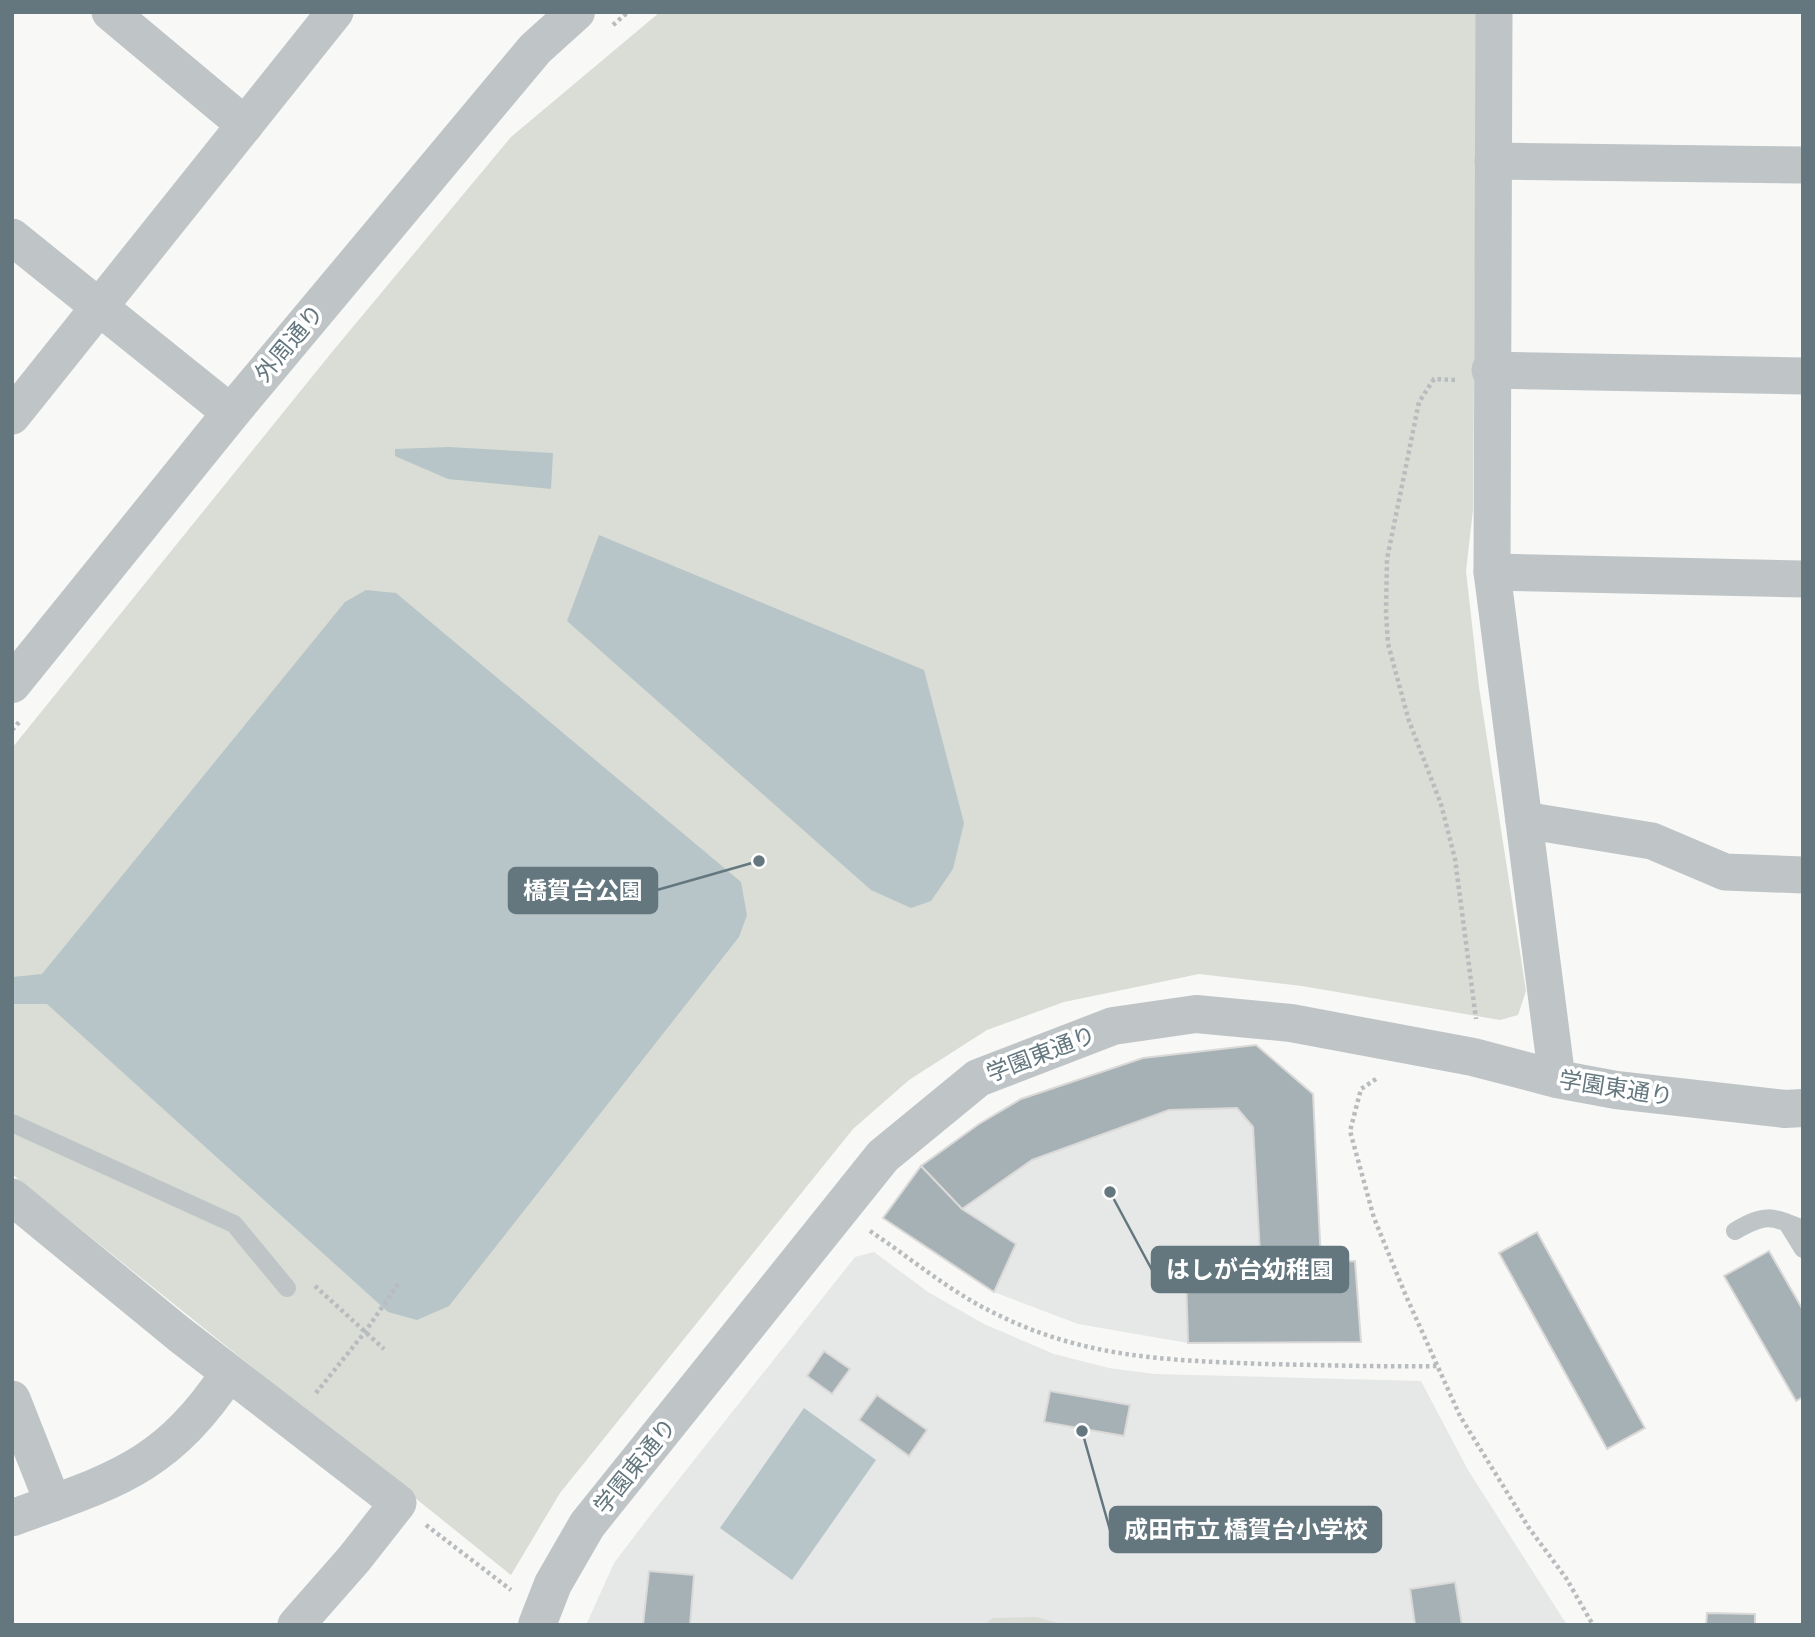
<svg xmlns="http://www.w3.org/2000/svg" width="1815" height="1637" viewBox="0 0 1815 1637" font-family="'Asap Condensed','Noto Sans JP',sans-serif">
  <style>
    .built { fill: #e6e8e7 }
    .green { fill: #d9ddd5 }
    .water { fill: #b7c5c8 }
    .building { fill: #a6b1b5; stroke: #dad9d8; stroke-width: 2 }
    .lines { fill: none; stroke-linecap: round; stroke-linejoin: round }
    .path { stroke: #b8bcbe; stroke-width: 4.5; stroke-dasharray: 3.5 3.5; stroke-linecap: butt }
    .service { stroke: #bfc5c7; stroke-width: 18 }
    .minor { stroke: #bfc5c7; stroke-width: 37 }
    .tertiary { stroke: #bfc5c7; stroke-width: 38 }
    .labels { text-anchor: middle; stroke-width: 7; stroke-linejoin: round; paint-order: stroke }
    .street-label { font-size: 23px; fill: #64777f; stroke: #fff }
    .leader { fill: none; stroke: #64777f; stroke-width: 2.5 }
    .callout-dot { fill: #64777f; stroke: #fff; stroke-width: 2.5 }
    .callout { fill: #64777f; stroke: #64777f; stroke-width: 2.5 }
    .callout-label { font-size: 24px; text-anchor: middle; font-weight: bold; fill: #fff }
  </style>
  <rect width="100%" height="100%" fill="#f8f8f6"/>
  <g class="built">
    <polygon points="1256,1045 1313,1094 1321,1261 1355,1261 1361,1342 1188,1343 1078,1324 994,1292 883,1218 921,1166 979,1124 1021,1099 1143,1058"/>
    <polygon points="874,1252 928,1292 984,1324 1054,1354 1109,1368 1154,1374 1421,1381 1468,1470 1567,1625 586,1625 614,1563 649,1517 855,1257"/>
  </g>
  <g class="green">
    <polygon points="660,12 1477,12 1473,510 1466,571 1479,687 1526,991 1518,1015 1500,1020 1302,986 1199,974 1064,1002 987,1030 909,1080 853,1129 560,1493 511,1575 12,1174 12,748 332,352 511,137"/>
    <polygon points="1036,1617 1065,1625 983,1625 993,1618"/>
  </g>
  <g class="water">
    <polygon points="449,447 553,453 551,489 448,479 395,456 395,449"/>
    <polygon points="599,535 924,670 964,823 953,869 931,901 911,908 871,890 567,621"/>
    <polygon points="366,590 396,593 741,882 747,915 739,937 449,1306 417,1320 388,1312 47,1004 12,1004 12,977 42,974 345,602"/>
    <polygon points="804,1408 876,1460 792,1580 720,1528"/>
  </g>
  <g class="building">
    <polygon points="1256,1045 1313,1094 1321,1262 1355,1261 1361,1342 1188,1343 1186,1275 1261,1272 1253,1127 1237,1108 1169,1110 1032,1160 962,1209 921,1166 979,1124 1021,1099 1143,1058"/>
    <polygon points="921,1166 962,1209 1016,1244 994,1292 883,1218"/>
    <polygon points="1537,1232 1645,1428 1607,1449 1499,1253"/>
    <polygon points="1769,1251 1803,1310 1803,1397 1796,1401 1724,1276"/>
    <polygon points="824,1351 850,1369 832,1394 807,1376"/>
    <polygon points="1050,1391 1130,1405 1124,1436 1044,1422"/>
    <polygon points="877,1395 927,1430 909,1456 859,1420"/>
    <polygon points="649,1571 694,1575 690,1625 643,1625"/>
    <polygon points="1455,1582 1462,1625 1415,1625 1410,1589"/>
    <polygon points="1707,1613 1755,1614 1755,1625 1706,1625"/>
  </g>
  <g class="lines">
    <g class="path">
      <polyline points="613,25 628,12"/>
      <polyline points="1455,380 1434,379 1419,402 1387,559 1386,612 1388,644 1409,721 1441,804 1455,859 1476,1019"/>
      <polyline points="12,730 20,721"/>
      <polyline points="1376,1079 1361,1089 1350,1131 1374,1218 1406,1296 1460,1416 1529,1528 1566,1578 1593,1625"/>
      <path d="M870 1231C909 1257 948 1290 990 1311 1082 1358 1163 1360 1264 1364 1322 1365 1380 1367 1439 1366"/>
      <polyline points="315,1286 384,1349"/>
      <polyline points="316,1393 365,1332 400,1281"/>
      <polyline points="426,1525 511,1590"/>
    </g>
    <g class="service">
      <polyline points="12,1123 234,1224 287,1288"/>
      <polyline points="1787,1223 1803,1249"/>
      <path d="M1735 1231C1766 1213 1771 1216 1803 1229"/>
    </g>
    <g class="minor">
      <polyline points="110,12 245,125"/>
      <polyline points="1494,12 1492,572 1557,1079"/>
      <polyline points="1493,161 1803,165"/>
      <polyline points="12,237 231,413"/>
      <polyline points="1490,370 1803,376"/>
      <polyline points="12,416 335,12"/>
      <polyline points="1492,572 1803,579"/>
      <polyline points="1524,820 1652,841 1725,872 1803,875"/>
      <polyline points="12,1197 179,1334 398,1503 354,1559 296,1625"/>
      <polyline points="12,1399 53,1503"/>
      <path d="M12 1518C115 1480 165 1469 229 1373"/>
    </g>
    <g class="tertiary">
      <polyline points="12,684 231,413 535,49 576,12"/>
      <polyline points="537,1625 553,1584 587,1525 883,1156 978,1078 1113,1026 1196,1014 1291,1023 1473,1057 1557,1079 1616,1090 1785,1109 1803,1108"/>
    </g>
  </g>
  <g class="labels">
    <g class="street-label">
      <text transform="translate(289 343) rotate(-50)" y="8">外周通り</text>
      <text transform="translate(1041 1054) rotate(-21)" y="8">学園東通り</text>
      <text transform="translate(1616 1088) rotate(9)" y="8">学園東通り</text>
      <text transform="translate(635 1466) rotate(-51)" y="8">学園東通り</text>
    </g>
  </g>
  <path class="leader" d="M759 861L657 890M1110 1192L1152 1270M1082 1431L1110 1530"/>
  <g class="callout-dot">
    <circle cx="759" cy="861" r="7"/>
    <circle cx="1110" cy="1192" r="7"/>
    <circle cx="1082" cy="1431" r="7"/>
  </g>
  <g class="callout">
    <rect x="509" y="868" width="148" height="45" rx="7"/>
    <rect x="1152" y="1247" width="196" height="45" rx="7"/>
    <rect x="1110" y="1507" width="271" height="45" rx="7"/>
  </g>
  <g class="callout-label">
    <text x="583" y="899">橋賀台公園</text>
    <text x="1250" y="1278">はしが台幼稚園</text>
    <text x="1246" y="1538">成田市立 橋賀台小学校</text>
  </g>
  <rect width="1815" height="1637" fill="none" stroke="#64777f" stroke-width="28"/>
</svg>
